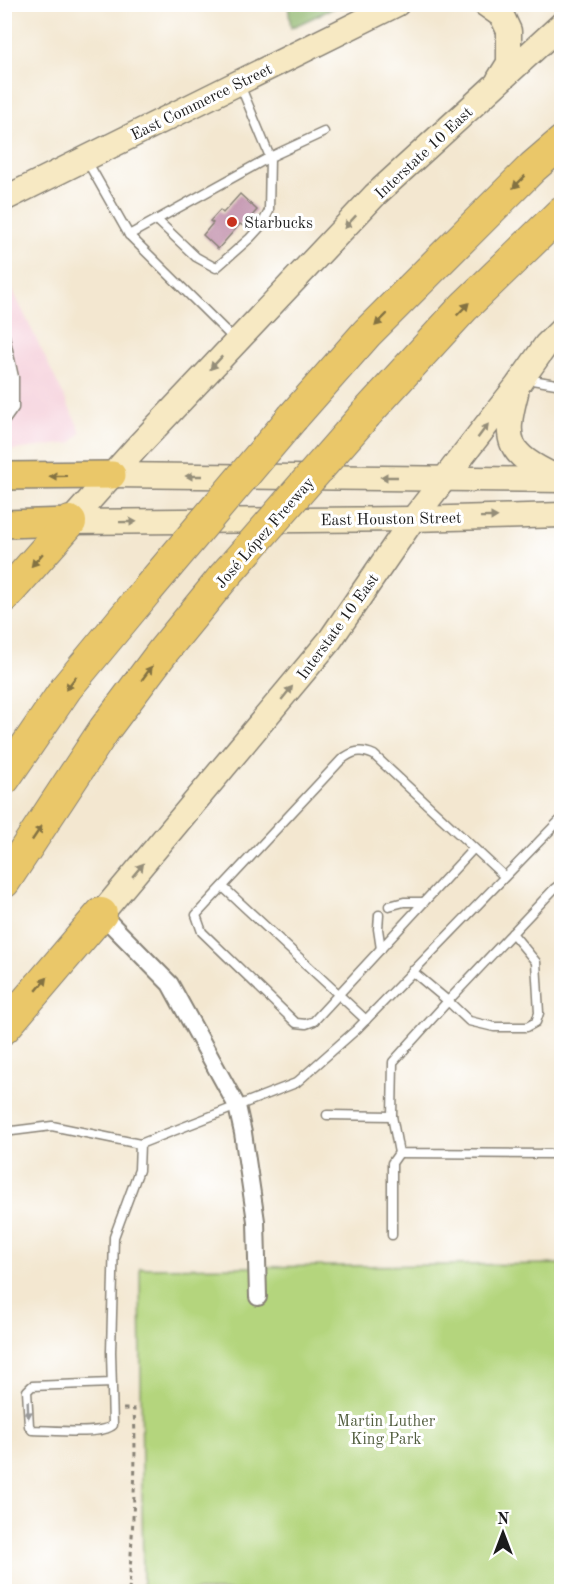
<svg xmlns="http://www.w3.org/2000/svg" width="566" height="1596" viewBox="0 0 566 1596" font-family="'Old Standard TT',serif">
  <style>
    .built { fill: #f5cfda }
    .green { fill: #b4d57d; stroke: #68784c; stroke-width: 1.5 }
    .forest { fill: #8fb66c; stroke: #566944; stroke-width: 1.5 }
    .building { fill: #c597b1 }
    .lines { fill: none; stroke-linecap: round; stroke-linejoin: round }
    .lane-casing { stroke: #888276; stroke-width: 11 }
    .street-casing { stroke: #888276; stroke-width: 20 }
    .secondary-casing { stroke: #888276; stroke-width: 27 }
    .primary-casing { stroke: #888276; stroke-width: 30 }
    .highway-casing { stroke: #888276; stroke-width: 34 }
    .path { stroke: #888276; stroke-width: 3; stroke-dasharray: 4.5 4.5; stroke-linecap: butt }
    .lane { stroke: #fff; stroke-width: 8 }
    .street { stroke: #fff; stroke-width: 16 }
    .secondary { stroke: #f7e9c3; stroke-width: 24 }
    .primary { stroke: #eac769; stroke-width: 27 }
    .highway { stroke: #eac769; stroke-width: 32 }
    .highway-bridge-casing { stroke: #888276; stroke-width: 34; stroke-linecap: butt }
    .highway-bridge { stroke: #eac769; stroke-width: 32 }
    .oneway { fill: #837242 }
    .oneway2 { fill: #948d78 }
    .oneway3 { fill: #999 }
    .poi-dot { fill: #c8321e; stroke: #fff; stroke-width: 2 }
    .labels { text-anchor: middle; stroke-width: 6; stroke-linejoin: round; paint-order: stroke }
    .street-label { font-size: 16px; fill: #1c1c1c; stroke: #fff }
    .poi-label { font-size: 16px; fill: #1c1c1c; stroke: #fff; text-anchor: start }
    .park-label { font-size: 16px; fill: #515d3e; stroke: #fff }
  </style>
  <rect width="100%" height="100%" fill="#fff"/>
  <filter id="ink" filterUnits="userSpaceOnUse"><feTurbulence type="fractalNoise" baseFrequency=".0167" numOctaves="2"/><feDisplacementMap in="SourceGraphic" scale="12" xChannelSelector="R" yChannelSelector="G"/><feConvolveMatrix kernelMatrix="1 2 1 2 8 2 1 2 1" color-interpolation-filters="sRGB"/></filter>
  <filter id="wash" filterUnits="userSpaceOnUse"><feTurbulence type="fractalNoise" baseFrequency=".008" numOctaves="4" result="noise"/><feDisplacementMap in="SourceGraphic" scale="24" xChannelSelector="R" yChannelSelector="G"/><feGaussianBlur stdDeviation="1.35" result="paint"/><feColorMatrix in="noise" values="0 0 0 0 0 0 0 0 0 0 0 0 0 0 0 0 0 1.4 0 .05"/><feComposite in="paint" operator="in"/></filter>
  <g filter="url(#wash)">
    <rect width="100%" height="100%" fill="#f3e7d0"/>
    <polygon class="built" points="4,272 81,432 72,443 5,451"/>
    <polygon class="green" points="561,1264 561,1591 143,1591 140,1268"/>
    <polygon class="forest" points="288,5 288,4 340,5 291,28"/>
    <g id="blocks">
      <polygon class="building" points="240,194 257,210 243,226 240,224 218,249 203,235 213,223 210,221 220,210 223,213"/>
    </g>
  </g>
  <g filter="url(#ink)">
    <use href="#blocks" fill-opacity="0" stroke="#888276" stroke-width="1.5"/>
    <g class="lines">
      <g class="lane-casing">
        <g id="lane">
          <polyline points="87,161 129,235 234,339"/>
          <polyline points="157,220 196,257 216,268 250,238 261,226 269,211 270,157 240,85"/>
          <polyline points="129,235 270,157 324,132"/>
          <polyline points="4,332 14,377 14,408 4,422"/>
          <polyline points="526,379 562,385"/>
          <path d="M474 848 314 1021 306 1024 296 1023 202 932 196 915 341 760C353 751 360 749 374 755L504 876"/>
          <polyline points="223,887 366,1020"/>
          <polyline points="389,906 404,902 424,902"/>
          <polyline points="379,915 378,929 381,949"/>
          <polyline points="512,933 536,962 539,1013 536,1022 527,1027 494,1027 469,1021 448,1001 554,889 562,883"/>
          <polyline points="412,971 448,1001 393,1062 392,1116 399,1153 562,1154"/>
          <polyline points="327,1115 392,1116"/>
          <polyline points="4,1132 52,1126 140,1144 296,1083 357,1029 562,818"/>
          <polyline points="392,1235 392,1163 399,1153"/>
          <path d="M112 1383 32 1386 27 1391 29 1426 32 1430C49 1430 101 1436 113 1425L111 1352 114 1237 139 1170 140 1144"/>
        </g>
      </g>
      <g class="street-casing">
        <polyline id="street" points="101,914 170,984 237,1106 243,1133 256,1221 258,1297"/>
      </g>
      <g class="secondary-casing">
        <g id="secondary">
          <polyline points="485,4 502,16 509,31 509,63 499,79"/>
          <polyline points="4,199 397,4"/>
          <path d="M516 393C503 442 508 454 554 476"/>
          <polyline points="112,475 562,480"/>
          <polyline points="70,522 138,446 375,195 562,24"/>
          <polyline points="70,522 413,519 562,515"/>
          <polyline points="101,914 330,640 413,519 517,386 546,345 562,329"/>
        </g>
      </g>
      <g class="primary-casing">
        <g id="primary">
          <polyline points="4,476 112,475"/>
          <polyline points="4,524 70,522"/>
        </g>
      </g>
      <g class="highway-casing">
        <g id="highway">
          <polyline points="366,414 464,307 562,212"/>
          <polyline points="293,417 367,333 533,167 562,142"/>
          <polyline points="4,597 70,522"/>
          <polyline points="4,779 67,687 148,589"/>
          <polyline points="4,882 104,730 164,650 222,579"/>
          <polyline points="4,1028 101,914"/>
        </g>
      </g>
      <path class="path" d="M123 1409H134C137 1470 132 1531 129 1592"/>
      <use href="#lane" class="lane"/>
      <use href="#street" class="street"/>
      <use href="#secondary" class="secondary"/>
      <use href="#primary" class="primary"/>
      <use href="#highway" class="highway"/>
      <g class="highway-bridge-casing">
        <g id="highway-bridge">
          <polyline points="222,579 366,414"/>
          <polyline points="148,589 293,417"/>
        </g>
      </g>
      <use href="#highway-bridge" class="highway-bridge"/>
    </g>
    <defs><path id="oneway-solid" d="M-6-.8H1V-3.2L6.5 0L1 3.2V.8H-6Z" transform="scale(1.5)"/></defs>
    <g class="oneway">
      <use href="#oneway-solid" transform="translate(519 182) rotate(135)"/>
      <use href="#oneway-solid" transform="translate(463 309) rotate(-46)"/>
      <use href="#oneway-solid" transform="translate(381 320) rotate(135)"/>
      <use href="#oneway-solid" transform="translate(58 476) rotate(179)"/>
      <use href="#oneway-solid" transform="translate(37 560) rotate(131)"/>
      <use href="#oneway-solid" transform="translate(147 673) rotate(-53)"/>
      <use href="#oneway-solid" transform="translate(71 683) rotate(128)"/>
      <use href="#oneway-solid" transform="translate(37 833) rotate(-56)"/>
      <use href="#oneway-solid" transform="translate(42 984) rotate(-50)"/>
    </g>
    <g class="oneway2">
      <use href="#oneway-solid" transform="translate(350 222) rotate(133)"/>
      <use href="#oneway-solid" transform="translate(216 363) rotate(133)"/>
      <use href="#oneway-solid" transform="translate(483 431) rotate(-53)"/>
      <use href="#oneway-solid" transform="translate(194 476) rotate(-180)"/>
      <use href="#oneway-solid" transform="translate(389 477) rotate(-180)"/>
      <use href="#oneway-solid" transform="translate(489 517) rotate(-1)"/>
      <use href="#oneway-solid" transform="translate(128 522) rotate(-1)"/>
      <use href="#oneway-solid" transform="translate(287 693) rotate(-51)"/>
      <use href="#oneway-solid" transform="translate(138 870) rotate(-50)"/>
    </g>
    <use class="oneway3" href="#oneway-solid" transform="translate(28 1410) rotate(88)"/>
  </g>
  <circle class="poi-dot" cx="232" cy="222" r="6"/>
  <g class="labels">
    <g class="street-label">
      <text transform="translate(201 101) rotate(-26)" y="6">East Commerce Street</text>
      <text transform="translate(423 152) rotate(-43)" y="6">Interstate 10 East</text>
      <text transform="translate(391 518) rotate(-1)" y="6">East Houston Street</text>
      <text transform="translate(264 532) rotate(-49)" y="6">José López Freeway</text>
      <text transform="translate(337 626) rotate(-54)" y="6">Interstate 10 East</text>
    </g>
    <g class="poi-label">
      <text x="244" y="228">Starbucks</text>
    </g>
    <g class="park-label">
      <text x="386" y="1426">Martin Luther<tspan x="386" dy="18">King Park</tspan></text>
    </g>
  </g>
  <rect width="566" height="1596" fill="none" stroke="#fff" stroke-width="24"/>
  <g transform="translate(503 1533)" stroke="#ffffff" stroke-width="4.5" paint-order="stroke">
  <path d="M0-4.5L10 22L0 15L-10 22Z" fill="#1c1c1c"/>
  <text y="-9" font-size="16" font-weight="bold" text-anchor="middle" fill="#1c1c1c">N</text>
  </g>
</svg>
